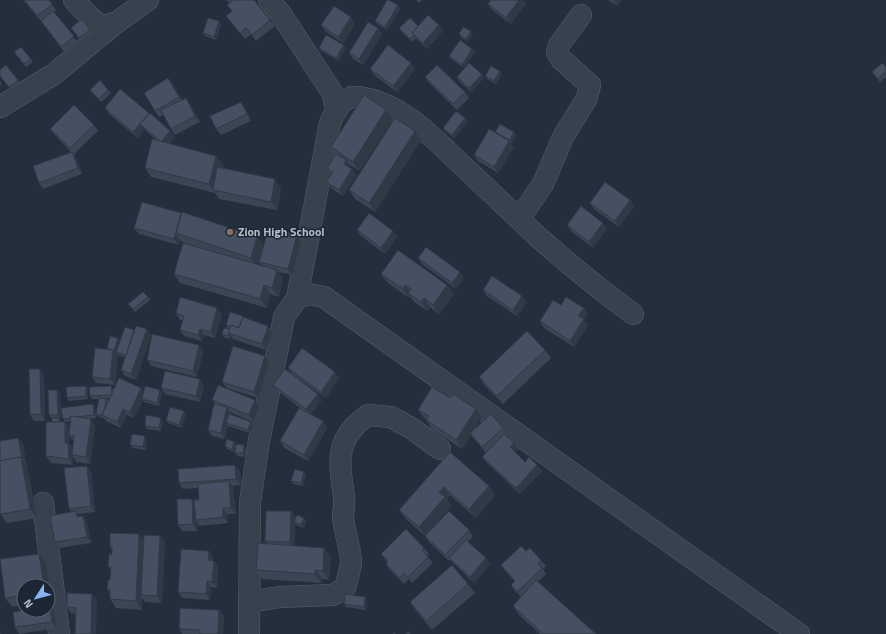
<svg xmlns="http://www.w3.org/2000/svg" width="886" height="634" viewBox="0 0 886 634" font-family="'Titillium Web',sans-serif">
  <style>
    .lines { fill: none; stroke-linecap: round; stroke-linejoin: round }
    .street-casing { stroke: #565f6c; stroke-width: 22 }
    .street { stroke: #38414e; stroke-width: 21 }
    .wall { fill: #3b4654; fill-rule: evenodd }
    .shaded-wall { fill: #303945 }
    .building { fill: #455162; stroke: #303945 }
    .education-dot { fill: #8d6e63; stroke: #1d2633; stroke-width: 1.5 }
    .labels { text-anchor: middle; stroke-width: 3; stroke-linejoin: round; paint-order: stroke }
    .poi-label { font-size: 12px; font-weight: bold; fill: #b4bcc9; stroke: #1d2633; text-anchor: start }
  </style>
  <rect width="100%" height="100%" fill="#242f3e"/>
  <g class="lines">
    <g class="street-casing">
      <g id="street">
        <polyline points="74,0 90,17 102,27 117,22 148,0"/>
        <polyline points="269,0 281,14 333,94 336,109"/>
        <polyline points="0,107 54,74 117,22"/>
        <polyline points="519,219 543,184 563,137 587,98 590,85 561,59 557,52 559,45 581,15"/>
        <path d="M297 298 330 123C335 112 343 94 359 97 402 103 433 138 463 166 487 189 512 212 536 235 567 263 599 289 633 314"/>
        <polyline points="43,503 59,634"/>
        <path d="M249 602 280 597 333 595 345 588C347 580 351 569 351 561 350 547 345 533 343 518 343 511 345 504 344 497 339 461 334 439 368 415L391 417 411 428 440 449"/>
        <polyline points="249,634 250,502 259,441 284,317 297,298 309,294 324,297 799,634"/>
      </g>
    </g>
    <use href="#street" class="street"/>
  </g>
  <g class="wall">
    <polygon points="23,0 49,0 56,10 54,12 78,43 65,53 41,21"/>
    <polygon points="226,0 254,0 275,26 256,41 251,34 245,39 226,16 232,11 227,5 229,3"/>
    <polygon points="416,0 422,0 419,3"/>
    <polygon points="608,0 621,0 618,6"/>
    <polygon points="526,3 511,24 492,10 488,4"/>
    <polygon points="398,5 400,9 387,30 377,24 375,21"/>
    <polygon points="82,19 93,33 81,41 71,28"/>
    <polygon points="219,21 221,25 216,40 205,36 203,33"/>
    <polygon points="355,24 343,43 325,31 321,25"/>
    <polygon points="439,25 443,31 427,49 416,38 412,42 401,31 399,28"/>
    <polygon points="378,28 382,34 363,65 353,59 349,53"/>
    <polygon points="459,34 473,34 468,42 461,37"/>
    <polygon points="319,48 346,48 339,61 321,51"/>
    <polygon points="475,52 464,68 451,59 449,56"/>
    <polygon points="16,55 31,59 33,62 26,67"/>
    <polygon points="6,65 20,83 11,90 0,76"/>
    <polygon points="886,67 886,77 880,82 872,72"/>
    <polygon points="370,69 415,69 397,92 374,75"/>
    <polygon points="482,74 484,78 471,92 459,81 457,77"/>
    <polygon points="502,74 496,84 487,79 485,76"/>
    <polygon points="425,77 465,92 469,98 457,110 429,83"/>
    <polygon points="0,81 2,84 0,86"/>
    <polygon points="173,84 182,100 190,104 200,122 175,135 171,129 164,115 159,117 155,111"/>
    <polygon points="90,90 108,90 111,93 101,102 92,93"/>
    <polygon points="105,108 149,114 175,137 169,144 216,156 223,165 222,168 281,188 277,210 219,199 215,193 151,177 145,168 157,141 144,129 138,138 109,114"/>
    <polygon points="245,108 251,121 221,135 216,129"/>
    <polygon points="465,118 468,121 454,138 445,131 443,128"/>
    <polygon points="393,119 359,171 349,164 350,166 350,167 356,175 343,196 331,188 326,182 331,174 327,168 336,155 331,147"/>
    <polygon points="94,125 98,131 74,154 76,158 82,174 43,189 39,183 71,152 55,135 50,129"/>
    <polygon points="415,131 421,140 375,212 355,199 349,190"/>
    <polygon points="496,133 516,135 512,143 510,142 514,147 498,173 478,161 474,155"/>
    <polygon points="630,200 634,206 619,227 594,209 590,203"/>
    <polygon points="567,225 607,229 593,248 571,231"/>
    <polygon points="134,228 257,237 264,246 258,264 262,266 259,262 301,241 292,275 278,272 283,279 279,297 270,294 267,308 180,283 174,274 189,245 182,242 180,240 179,245 139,234"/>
    <polygon points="357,230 393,231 397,237 385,254 361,236"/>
    <polygon points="418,258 464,278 456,289 422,264"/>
    <polygon points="381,274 447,285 454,294 439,314 430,307 428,311 414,302 410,296 409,298 388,283"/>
    <polygon points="483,290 527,302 517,316 487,296"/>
    <polygon points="148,297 150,300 135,312 128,304"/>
    <polygon points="561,305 584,308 588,314 584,320 588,325 574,347 544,328 540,321"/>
    <polygon points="176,313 222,314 215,338 204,335 202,341 184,336 180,330 183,320 180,320"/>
    <polygon points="243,316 244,318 272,332 266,350 233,339 231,336 230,339 224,337 222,334 230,329 228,329 226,325"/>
    <polygon points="151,335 136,380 125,376 121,370 125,357 118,355 117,353 116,354 118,356 115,385 96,383 92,377 107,349 120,341"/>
    <polygon points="199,345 203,351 197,377 151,366 147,360"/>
    <polygon points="545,350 551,358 503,404 485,386 479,377"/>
    <polygon points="269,362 258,398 227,388 222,382"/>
    <polygon points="288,368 339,378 326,398 292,374"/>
    <polygon points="40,369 44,375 45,421 34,421 30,415"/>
    <polygon points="200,379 204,386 200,402 165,394 161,388"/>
    <polygon points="273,385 322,400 311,414 323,421 327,428 308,461 284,448 280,441 304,411 278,391"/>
    <polygon points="86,386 88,389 88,399 69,401 67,398"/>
    <path d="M113 389 114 390 162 393 159 406 144 402 143 400 134 418 127 415 121 428 106 421 104 418 99 417 96 414 99 399H92L90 396ZM109 398 108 401 106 399H103Z"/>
    <path d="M60 393 61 418H59L61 421V422H65L69 428 70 421 65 422 63 419 93 404 95 407 96 418 89 419 95 425 90 464 76 462 73 457V465L51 463 46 456 52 422V418H51L49 415ZM69 436 74 442 73 449 69 444Z"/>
    <polygon points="450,398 476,409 482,417 475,428 503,428 507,434 505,435 518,449 515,452 525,462 537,465 542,471 520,494 487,463 482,457 486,453 474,439 471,435 462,449 432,429 426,420 424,418 418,410"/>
    <polygon points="212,400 259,406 253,422 230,412 231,413 231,415 251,422 253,425 250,433 228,426 225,439 212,436 208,430 215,404"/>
    <polygon points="186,414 182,428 168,423 166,420"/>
    <polygon points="163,421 161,431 147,429 145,426"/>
    <polygon points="147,439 146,450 133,448 130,445"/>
    <polygon points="234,442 236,445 246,448 246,457 238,456 235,453 236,447 235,452 227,449 225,446"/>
    <polygon points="23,444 26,464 27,466 37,518 7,523 0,514"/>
    <polygon points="450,452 489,486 495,495 476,518 450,495 447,499 451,506 432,529 469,530 473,536 468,542 486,558 490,564 474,583 454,564 450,560 449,561 429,542 425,536 406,519 399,510"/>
    <polygon points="240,471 241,485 232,486 233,488 236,514 227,514 228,523 200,526 196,521 197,531 182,531 178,525 194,503 199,500 198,488 183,489 179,483"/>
    <polygon points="91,472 95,512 78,514 80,517 83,516 87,522 91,543 59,548 55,542 71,512 69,509"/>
    <polygon points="306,475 303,486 294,484 291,481"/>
    <polygon points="291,511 295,517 295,519 304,518 306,521 304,528 296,525 295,523 294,546 331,557 329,580 322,579 321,583 262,579 256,570 267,543 265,541"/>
    <polygon points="139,534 144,542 160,536 165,542 162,603 145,602 142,598 142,610 116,608 110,599 110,593 107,589 110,580 111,571 108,567 112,554 112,550 110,547"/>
    <polygon points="424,548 429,554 427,556 433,563 412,583 409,579 404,584 390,570 386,564 387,562 381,554"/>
    <polygon points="209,551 213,557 213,561 218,567 217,588 211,587 210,600 182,598 178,592"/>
    <polygon points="526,551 541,560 546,566 543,569 546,574 538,582 596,634 540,634 519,615 513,606 521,597 515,591 511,585 515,581 505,571 501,565"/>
    <polygon points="39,554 46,563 50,595 48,596 48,586 24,586 24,605 12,607 5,598"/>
    <polygon points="468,584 475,593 432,630 416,611 410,602"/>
    <polygon points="92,594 97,600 76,614 71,613 67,607"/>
    <polygon points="367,600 366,610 346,607 344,604"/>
    <polygon points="50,607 54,613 57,628 19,634 15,627"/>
    <polygon points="219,610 224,616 223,634 182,634 179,629"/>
  </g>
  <g class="shaded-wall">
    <polygon points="519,0 524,0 526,3 511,24 506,18"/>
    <polygon points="614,0 621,0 618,6"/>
    <polygon points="398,5 400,9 387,30 385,27"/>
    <polygon points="351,17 355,24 343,43 338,37"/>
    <polygon points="219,21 221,25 216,40 214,37"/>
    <polygon points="439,25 443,31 427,49 423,43"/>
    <polygon points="378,28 382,34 363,65 359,59"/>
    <polygon points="471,31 473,34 468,42 466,39"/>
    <polygon points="344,45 346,48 339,61 336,58"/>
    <polygon points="472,49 475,52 464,68 462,65"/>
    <polygon points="411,63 415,69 397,92 393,86"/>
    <polygon points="500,71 502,74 496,84 494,81"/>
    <polygon points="482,74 484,78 471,92 469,88"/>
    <polygon points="168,78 173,84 184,103 179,97"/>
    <polygon points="186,98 190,104 200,122 195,116"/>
    <polygon points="241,102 245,108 251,121 247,114"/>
    <polygon points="386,110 393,119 359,171 353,162"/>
    <polygon points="149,113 153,119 140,124 144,129 138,138 133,132"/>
    <polygon points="465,118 468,121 454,138 452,135"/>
    <polygon points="170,131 175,137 165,148 161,142"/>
    <polygon points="415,131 421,140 375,212 369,203"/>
    <polygon points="514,132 516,135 512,143 510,140"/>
    <polygon points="509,141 514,147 498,173 494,167"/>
    <polygon points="72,152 76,158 82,174 78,168"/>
    <polygon points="216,156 223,165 216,191 213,190 209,184"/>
    <polygon points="346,160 350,166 348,170 344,164"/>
    <polygon points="352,169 356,175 343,196 339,190"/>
    <polygon points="275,179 281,188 277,210 271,202"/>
    <polygon points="630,200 634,206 619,227 615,221"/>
    <polygon points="603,223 607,229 593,248 589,242"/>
    <polygon points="393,231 397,237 385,254 381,248"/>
    <polygon points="176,234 180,240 179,245 174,239"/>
    <polygon points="297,235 301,241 292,275 288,269"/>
    <polygon points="257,237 264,246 257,267 251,258"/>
    <polygon points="277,270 283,279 279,297 272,288"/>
    <polygon points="460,272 464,278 456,289 452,283"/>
    <polygon points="264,285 270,294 267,308 260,299"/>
    <polygon points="405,285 412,294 408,293 410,296 409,298 403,289"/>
    <polygon points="447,285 454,294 439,314 433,305"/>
    <polygon points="522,296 527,302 517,316 513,310"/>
    <polygon points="424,298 430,307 428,311 421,302"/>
    <polygon points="217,308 222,314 215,338 211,332"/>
    <polygon points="584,308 588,314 584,320 588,325 574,347 570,341 578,316"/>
    <polygon points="268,326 272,332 266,350 262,344"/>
    <polygon points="147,329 151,335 136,380 131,374"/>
    <polygon points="200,329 204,335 202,341 198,335"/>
    <polygon points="229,333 231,336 230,339 228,336"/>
    <polygon points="118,338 120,341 116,352 117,353 117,354 114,351"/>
    <polygon points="199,345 203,351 197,377 193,371"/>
    <polygon points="113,350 118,356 115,385 110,379"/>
    <polygon points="265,356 269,362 258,398 254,392"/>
    <polygon points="40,369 44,375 45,421 41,414"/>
    <polygon points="335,372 339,378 326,398 321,392"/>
    <polygon points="200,379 204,386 200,402 196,396"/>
    <polygon points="86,386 88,389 88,399 86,396"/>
    <polygon points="141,388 145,395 142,399 143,400 134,418 130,412"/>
    <polygon points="57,390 60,393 61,418 58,415"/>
    <polygon points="160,390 162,393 159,406 157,403"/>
    <polygon points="318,394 322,400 310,415 306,409"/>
    <polygon points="255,400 259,406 253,422 249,415"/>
    <polygon points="93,404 95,407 96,418 94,415"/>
    <polygon points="227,407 231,413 229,424 226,423 228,426 225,439 221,433"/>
    <polygon points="123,409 127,415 121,428 117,422"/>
    <polygon points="476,409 482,417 462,449 456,440"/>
    <polygon points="184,411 186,414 182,428 179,425"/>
    <polygon points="161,418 163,421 161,431 159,428"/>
    <polygon points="91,419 95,425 90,464 86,457"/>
    <polygon points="323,421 327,428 308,461 304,455"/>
    <polygon points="65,422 69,428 69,444 73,449 72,455 73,457 73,465 69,459 65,443"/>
    <polygon points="251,422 253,425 250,433 248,430"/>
    <polygon points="145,436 147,439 146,450 143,447"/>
    <polygon points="18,438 23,444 26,464 22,457"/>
    <polygon points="234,442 237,445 235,452 232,449"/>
    <polygon points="514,443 518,449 514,453 510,447"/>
    <polygon points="244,445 246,448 246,457 243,453"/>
    <polygon points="21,457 27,466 37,518 30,509"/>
    <polygon points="235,465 240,471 241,485 236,479"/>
    <polygon points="537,465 542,471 520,494 516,488"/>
    <polygon points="87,466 91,472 95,512 91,506"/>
    <polygon points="304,472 306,475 303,486 301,483"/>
    <polygon points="229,481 233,488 236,514 231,508"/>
    <polygon points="489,486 495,495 476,518 469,509"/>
    <polygon points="444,487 450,495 447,499 451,506 425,536 419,527 439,492"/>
    <polygon points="192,499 196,505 196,521 197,531 193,524"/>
    <polygon points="223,508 227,514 228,523 223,517"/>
    <polygon points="76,511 80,517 77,517"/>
    <polygon points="291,511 295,517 295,522 294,522 295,523 294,548 290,542"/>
    <polygon points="83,516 87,522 91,543 87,537"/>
    <polygon points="304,518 306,521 304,528 301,525"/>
    <polygon points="139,534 145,543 141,595 142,598 142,610 136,601"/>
    <polygon points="160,536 165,542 162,603 157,596"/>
    <polygon points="324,548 331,557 329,580 323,571"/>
    <polygon points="209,551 213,557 213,566 208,560"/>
    <polygon points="39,554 46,563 50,595 48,593 48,586 44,586"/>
    <polygon points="486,558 490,564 474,583 470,577"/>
    <polygon points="214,561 218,567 217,588 212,582"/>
    <polygon points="315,570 322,579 321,583 315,574"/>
    <polygon points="207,581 211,587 210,600 206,594"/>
    <polygon points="19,590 24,597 24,602 20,596"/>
    <polygon points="92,594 97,600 96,634 91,634"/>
    <polygon points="365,597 367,600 366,610 364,607"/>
    <polygon points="50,607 54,613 57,628 52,622"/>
    <polygon points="219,610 224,616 223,634 218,634"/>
    <polygon points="0,625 1,634 0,634"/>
  </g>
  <g class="building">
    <polygon points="24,0 49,0 52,4 37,16"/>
    <polygon points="233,0 254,0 270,20 252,35 246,28 240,33 226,16 232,11 227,5"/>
    <polygon points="387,0 389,0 398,5 385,27 375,21"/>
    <polygon points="491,0 519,0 506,18 488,4"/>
    <polygon points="334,6 351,17 338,37 321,25"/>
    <polygon points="53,11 74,36 61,47 41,21"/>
    <polygon points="428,15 439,25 423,43 412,33"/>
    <polygon points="208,18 219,21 214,37 203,33"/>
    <polygon points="410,18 418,26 412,33 414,35 410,39 399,28"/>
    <polygon points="82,19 90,30 79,38 71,28"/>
    <polygon points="368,22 378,28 359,59 349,53"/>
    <polygon points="463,27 471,31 466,39 459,34"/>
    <polygon points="326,35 344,45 336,58 319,48"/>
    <polygon points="460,40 472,49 462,65 449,56"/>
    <polygon points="388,45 411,63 393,86 370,69"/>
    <polygon points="21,47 31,59 24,64 14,52"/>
    <polygon points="469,63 482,74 469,88 457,77"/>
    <polygon points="882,63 886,67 886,71 878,79 872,72"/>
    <polygon points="6,65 18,80 9,87 0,76 0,70"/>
    <polygon points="437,65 465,92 453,104 425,77"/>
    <polygon points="491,66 500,71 494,81 485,76"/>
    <polygon points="168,78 179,97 155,111 144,93"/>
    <polygon points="100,80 108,90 99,99 90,90"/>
    <polygon points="120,89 149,113 133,132 105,108"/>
    <polygon points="364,95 386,110 353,162 331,147"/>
    <polygon points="186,98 195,116 171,129 161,110"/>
    <polygon points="241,102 247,114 216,129 210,116"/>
    <polygon points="74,105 94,125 70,148 50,129"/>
    <polygon points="456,111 465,118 452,135 443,128"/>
    <polygon points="150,113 170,131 161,142 140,124"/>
    <polygon points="395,118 415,131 369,203 349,190"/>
    <polygon points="500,124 514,132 510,140 495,132"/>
    <polygon points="489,129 509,141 494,167 474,155"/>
    <polygon points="152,139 216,156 209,184 145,168"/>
    <polygon points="72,152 78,168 39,183 33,166"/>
    <polygon points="336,154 346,160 344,164 352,169 339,190 326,182 333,172 327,168"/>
    <polygon points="217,167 275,179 271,202 213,190"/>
    <polygon points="605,182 630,200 615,221 590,203"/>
    <polygon points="142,202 181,213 174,239 134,228"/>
    <polygon points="581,206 603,223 589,242 567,225"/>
    <polygon points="182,212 257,237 251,258 176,233"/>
    <polygon points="369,213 393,231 381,248 357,230"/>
    <polygon points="269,227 297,235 288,269 259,262"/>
    <polygon points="183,243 277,270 272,288 264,285 260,299 174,274"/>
    <polygon points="426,247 460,272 452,283 418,258"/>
    <polygon points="398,250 447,285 433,305 424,298 421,302 408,293 411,289 405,285 403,289 381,274"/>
    <polygon points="492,276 522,296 513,310 483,290"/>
    <polygon points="143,292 148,297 133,309 128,304"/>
    <polygon points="180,297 217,308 211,332 200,329 198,335 180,330 184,316 176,313"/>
    <polygon points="566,297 584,308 578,316 584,319 570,341 540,321 553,300 561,305"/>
    <polygon points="230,312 243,316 239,328 231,325 230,327 226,325"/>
    <polygon points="243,317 268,326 262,344 228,333 231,325 239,328"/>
    <polygon points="136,326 147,329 131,374 121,370"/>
    <polygon points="125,327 134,330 126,355 116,352"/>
    <polygon points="224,328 230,329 228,336 222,334"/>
    <polygon points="527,331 545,350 497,396 479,377"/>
    <polygon points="152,334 199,345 193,371 147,360"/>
    <polygon points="110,336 118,338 114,351 113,350 107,349"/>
    <polygon points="233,346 265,356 254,392 222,382"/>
    <polygon points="95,348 113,350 110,379 92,377"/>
    <polygon points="302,348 335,372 321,392 288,368"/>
    <polygon points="29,369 40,369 41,414 30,415"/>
    <polygon points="285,369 318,394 306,409 273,385"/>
    <polygon points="165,371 200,379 196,396 161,388"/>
    <polygon points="119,378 141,388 130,412 123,409 117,422 102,415"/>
    <polygon points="218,385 255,400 249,415 212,400"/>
    <polygon points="86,386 86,396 67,398 66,387"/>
    <polygon points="111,386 112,393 111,395 90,396 89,387"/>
    <polygon points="145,386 160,390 157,403 142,399"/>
    <polygon points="432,387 450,398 453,394 476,409 456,440 426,420 429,416 418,410"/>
    <polygon points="48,390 57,390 58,415 49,415"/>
    <polygon points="99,398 106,399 105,407 102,415 96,414"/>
    <polygon points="93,404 94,415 76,417 71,416 71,418 63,419 61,408"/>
    <polygon points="214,404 227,407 221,433 208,430"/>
    <polygon points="170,407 184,411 179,425 166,420"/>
    <polygon points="299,408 323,421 304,455 280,441"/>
    <polygon points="229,414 251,422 248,430 226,423"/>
    <polygon points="491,414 503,428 482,447 470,433"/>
    <polygon points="146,415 161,418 159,428 145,426"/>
    <polygon points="71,416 91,419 86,457 72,455 74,436 69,435"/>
    <rect x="52" y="418" width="7" height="4"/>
    <polygon points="46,422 65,422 65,443 68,443 69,459 46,456"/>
    <polygon points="132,434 145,436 143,447 130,445"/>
    <polygon points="504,434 514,443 510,447 525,462 529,457 537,465 516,488 482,457"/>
    <polygon points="18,438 22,457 0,461 0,441"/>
    <polygon points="227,439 234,442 232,449 225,446"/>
    <polygon points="236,444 244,445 243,453 235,453"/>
    <polygon points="450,452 489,486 469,509 444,487 439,492 445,497 419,527 399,510"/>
    <polygon points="21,457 30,509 0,514 0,461"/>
    <polygon points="235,465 236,479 179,483 178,469"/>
    <polygon points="87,466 91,506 69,509 64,468"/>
    <polygon points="295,469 304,472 301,483 291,481"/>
    <polygon points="229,481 231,508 223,508 223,517 196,520 194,500 199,500 198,484"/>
    <polygon points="177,499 192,499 193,524 178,525"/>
    <polygon points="76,511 77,517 83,516 87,537 55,542 50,516"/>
    <polygon points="266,511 291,511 290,542 265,541"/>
    <polygon points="449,511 469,530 445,555 425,536"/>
    <polygon points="297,515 304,518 301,525 294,522"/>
    <polygon points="406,529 424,548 422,550 428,557 408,577 404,573 400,578 386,564 388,561 381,554"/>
    <polygon points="110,533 139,534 136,601 110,599 110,589 107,589 108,580 110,580 111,567 108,567 109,554 112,554 112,547 110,547"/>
    <polygon points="144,535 160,536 157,596 141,595"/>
    <polygon points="466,540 486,558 470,577 449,558"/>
    <polygon points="258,543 324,548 323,571 315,570 315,574 256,570"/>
    <polygon points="521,546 526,551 530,548 541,560 538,564 542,568 517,592 511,585 515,581 501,565"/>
    <polygon points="181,549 209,551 208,560 214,561 212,582 207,581 206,594 178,592"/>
    <polygon points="39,554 44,586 24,586 24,589 19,590 20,596 5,598 0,559"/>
    <polygon points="452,565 468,584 426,621 410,602"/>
    <polygon points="536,580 596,634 543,634 513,606"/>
    <polygon points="67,593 92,594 91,634 75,634 76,608 67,607"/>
    <polygon points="345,594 365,597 364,607 344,604"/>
    <polygon points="48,607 50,607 52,622 15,627 13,612 26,610 48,610"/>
    <polygon points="180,608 219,610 218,634 200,634 200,630 179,629"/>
    <polygon points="394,632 396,634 392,634"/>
    <polygon points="408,632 411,634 406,634"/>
  </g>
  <circle class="education-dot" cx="230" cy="232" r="4"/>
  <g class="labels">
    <g class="poi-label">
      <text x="238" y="236">Zion High School</text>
    </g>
  </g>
  <g transform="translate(36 598) rotate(234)"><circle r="19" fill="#1d2633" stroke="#59626f"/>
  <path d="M0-3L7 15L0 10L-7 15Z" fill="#8ab4f8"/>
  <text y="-6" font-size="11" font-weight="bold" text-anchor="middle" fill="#b4bcc9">N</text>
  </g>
</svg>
